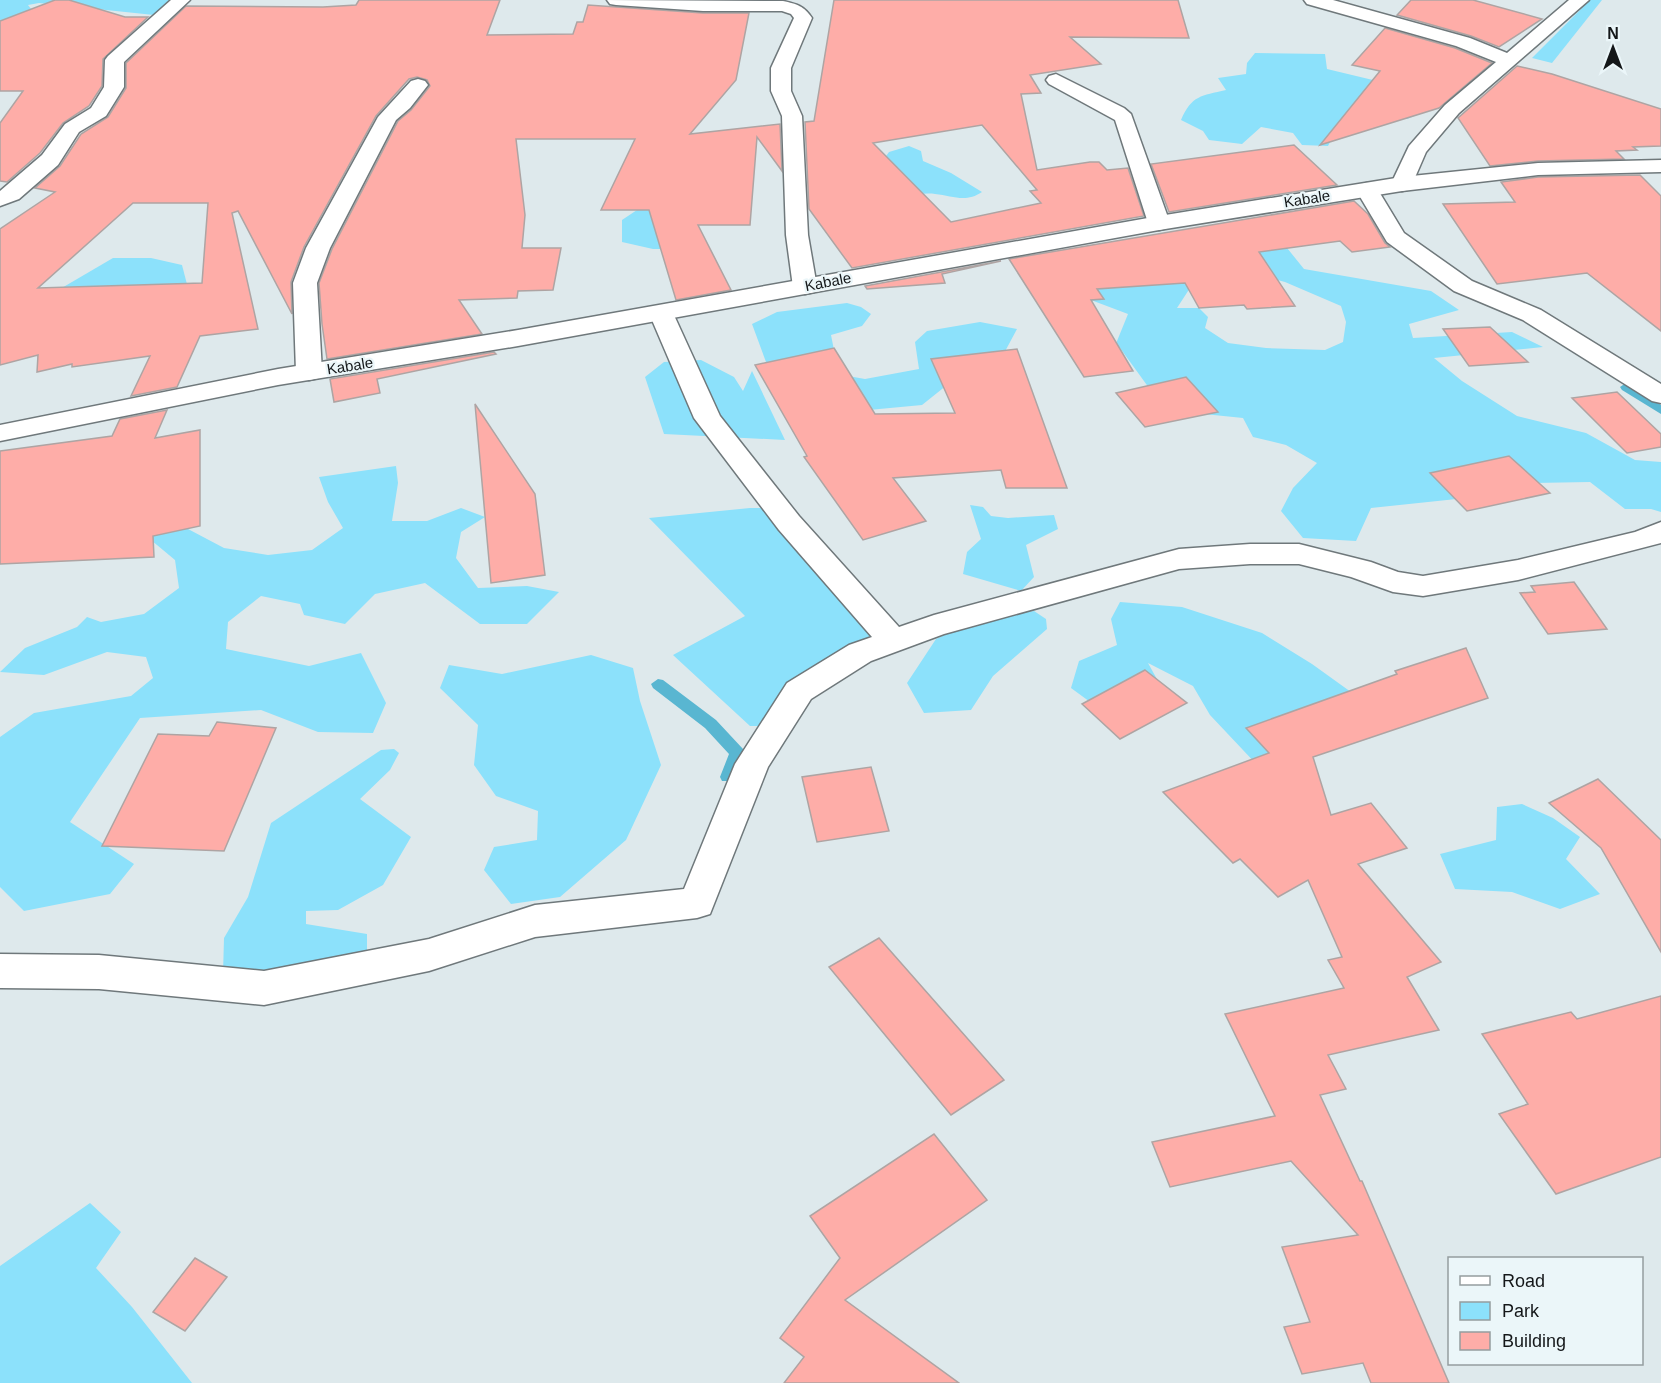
<svg xmlns="http://www.w3.org/2000/svg" width="1661" height="1383" viewBox="0 0 1661 1383" font-family="Helvetica,sans-serif">
  <style>
    .green { fill: #8ce1fb; fill-rule: evenodd }
    .lines { fill: none; stroke-linecap: round; stroke-linejoin: round }
    .stream { fill: #59b6d1; fill-rule: evenodd }
    .building { fill: #feada8; stroke: #aea4a3; stroke-width: 1.5; fill-rule: evenodd }
    .minor-casing { stroke: #6f787b; stroke-width: 3 }
    .tertiary-casing { stroke: #6f787b; stroke-width: 3 }
    .minor { fill: #fff; fill-rule: evenodd }
    .tertiary { fill: #fff; fill-rule: evenodd }
    .labels { text-anchor: middle; stroke-width: 4.5; stroke-linejoin: round; paint-order: stroke }
    .far-street-label { font-size: 15px; fill: #141719; stroke: #ebf6f9 }
  </style>
  <rect width="100%" height="100%" fill="#dee9ec"/>
  <g class="green">
    <polygon points="0,0 169,0 154,15 39,3 28,5 34,13 0,76"/>
    <polygon points="1590,0 1602,0 1552,63 1532,58"/>
    <path d="M1255 53 1325 54 1327 69 1402 87 1422 113 1407 119 1366 110 1338 127 1328 146 1302 145 1293 133 1261 127 1242 144 1209 140 1203 131 1181 120C1192 95 1201 96 1226 90L1218 78 1246 74 1247 63Z"/>
    <path d="M909 146 921 151 923 161 951 173 982 192C966 203 953 196 935 194 929 193 922 194 915 194L884 159 889 152Z"/>
    <polygon points="671,203 678,249 653,249 622,242 622,220 643,206"/>
    <path d="M1275 233 1304 269 1431 291 1459 310 1409 324 1413 338 1512 332 1543 347 1434 358 1462 381 1517 416 1586 433 1635 460 1661 462V512L1651 509H1625L1590 482 1533 483 1466 498 1371 508 1356 541 1303 538 1281 511 1293 488 1317 463 1286 445 1253 437 1243 418 1165 410 1120 348 1115 346 1128 314 1075 294ZM1235 269 1285 282 1341 306 1346 322 1343 342 1325 350 1266 348 1228 343 1205 328 1208 317 1199 308H1177L1190 288Z"/>
    <polygon points="113,258 151,258 182,265 189,292 60,289"/>
    <polygon points="847,303 861,307 871,314 862,326 831,335 837,365 786,371 766,362 752,324 777,312"/>
    <polygon points="980,322 1017,329 1002,357 947,385 922,405 858,411 848,376 865,379 919,369 915,342 927,331"/>
    <polygon points="701,360 734,377 743,391 752,371 785,440 664,434 645,377 664,362"/>
    <polygon points="396,466 398,483 392,521 427,521 461,508 485,517 461,532 456,558 478,588 527,586 559,592 527,624 480,624 425,583 375,594 345,624 304,615 300,604 261,596 228,622 226,649 309,666 361,653 386,703 373,733 318,732 261,710 140,718 70,822 134,864 110,894 24,911 0,887 0,737 34,713 131,696 153,678 146,657 107,652 44,675 0,672 25,648 77,627 87,617 101,622 144,614 179,588 175,560 145,535 171,520 224,548 268,555 312,550 343,528 328,502 319,477"/>
    <polygon points="970,505 983,507 991,516 1008,518 1054,515 1058,529 1026,545 1034,577 1021,591 963,574 967,552 981,539"/>
    <polygon points="750,508 766,508 877,638 762,726 750,726 673,655 745,616 649,518"/>
    <polygon points="1120,602 1182,607 1262,633 1312,664 1376,710 1371,738 1259,767 1210,715 1193,686 1148,663 1168,699 1112,718 1071,688 1079,661 1117,645 1111,619"/>
    <polygon points="1034,611 1046,619 1047,629 993,676 971,710 924,713 907,683 936,639 976,620"/>
    <polygon points="591,655 633,668 640,701 661,765 626,840 560,897 511,904 484,870 494,847 537,840 538,811 496,796 474,765 478,725 440,688 449,665 502,674"/>
    <polygon points="394,749 399,753 390,770 360,799 411,837 383,885 338,910 306,911 306,924 367,934 367,952 263,979 223,974 224,938 248,897 271,823 381,750"/>
    <polygon points="1522,804 1553,818 1580,837 1566,859 1600,894 1560,909 1512,892 1455,889 1440,854 1496,840 1497,807"/>
    <polygon points="90,1203 121,1232 96,1268 132,1307 192,1383 0,1383 0,1266"/>
  </g>
  <g class="lines">
    <g class="stream">
      <polygon points="1626,383 1661,405 1661,414 1622,390 1620,387"/>
      <polygon points="658,679 663,680 716,720 743,749 745,753 734,781 722,781 720,777 729,754 705,728 653,688 651,684"/>
    </g>
  </g>
  <g class="building">
    <polygon points="55,0 69,0 125,17 148,17 103,59 102,86 89,106 63,123 40,153 7,182 0,181 0,123 23,91 0,91 0,21"/>
    <path d="M359 0H500L487 35 573 34 577 22H583L588 5 703 13H749L736 80 690 134 780 124 782 171 757 137 750 225H698L731 290 676 300 649 210H601L635 139H516L525 215 522 248H561L553 290 518 291 517 298 459 300 482 334 327 359 322 324 319 283 332 249 398 121 411 110 430 86 427 80 417 77 409 79 376 116 304 247 291 282 292 314 238 211 232 213 258 329 200 336 177 387 131 396 150 356 72 367V364L37 372 38 355 0 365V229L55 192 35 188 60 166 81 134 108 117 126 88V63L186 6 323 7 356 5ZM133 203H208L202 283 38 288Z"/>
    <path d="M834 0H1178L1189 38 1070 37 1101 64 1030 75 1041 93 1021 94 1037 170 1090 162H1099L1107 170 1128 168 1144 216 852 268 809 209 805 122 814 121ZM982 125 1037 190 1030 191 1041 203 951 222 873 143Z"/>
    <polygon points="1411,0 1473,0 1542,19 1499,47 1471,36 1397,15"/>
    <polygon points="1385,28 1455,48 1492,63 1439,108 1320,145 1380,71 1352,65"/>
    <polygon points="1517,66 1552,74 1661,109 1661,146 1633,147 1637,150 1616,151 1624,159 1538,161 1490,166 1458,118"/>
    <polygon points="1294,145 1337,185 1169,212 1151,164"/>
    <polygon points="1640,175 1661,196 1661,331 1587,273 1497,284 1443,204 1515,202 1501,182 1538,177"/>
    <polygon points="1354,201 1368,214 1385,243 1390,247 1352,252 1340,241 1259,252 1295,306 1247,309 1244,305 1199,308 1185,283 1097,289 1104,299 1091,300 1133,371 1084,377 1009,259"/>
    <polygon points="1001,261 942,274 945,283 867,289 865,286"/>
    <polygon points="1490,327 1528,362 1469,366 1443,329"/>
    <polygon points="834,348 875,414 955,413 931,359 1017,349 1067,488 1006,488 1001,470 893,478 926,521 863,540 804,457 807,456 755,365"/>
    <polygon points="494,352 496,354 377,379 380,393 334,402 330,379"/>
    <polygon points="1186,377 1218,412 1145,427 1116,393"/>
    <polygon points="1617,392 1661,434 1661,447 1627,453 1572,398"/>
    <polygon points="475,404 535,494 545,575 491,583"/>
    <polygon points="167,410 155,438 200,430 200,526 153,536 154,557 0,564 0,451 112,436 120,419"/>
    <polygon points="1509,456 1550,493 1467,511 1430,473"/>
    <polygon points="1574,582 1607,629 1548,634 1520,593 1535,592 1531,586"/>
    <polygon points="1466,648 1488,698 1313,757 1331,815 1371,803 1407,848 1358,864 1441,962 1407,977 1439,1030 1328,1055 1346,1089 1320,1095 1360,1181 1362,1181 1449,1383 1371,1383 1363,1363 1302,1374 1284,1327 1310,1322 1282,1247 1358,1235 1291,1161 1170,1187 1152,1142 1275,1116 1225,1014 1344,988 1328,960 1342,957 1308,880 1278,897 1240,859 1233,863 1163,792 1269,753 1246,728 1397,674 1395,671"/>
    <polygon points="1145,670 1187,703 1120,739 1082,704"/>
    <polygon points="217,722 276,728 224,851 102,846 158,734 209,736"/>
    <polygon points="871,767 889,831 817,842 802,777"/>
    <polygon points="1598,779 1661,840 1661,952 1601,848 1549,803"/>
    <polygon points="879,938 1004,1080 951,1115 829,967"/>
    <polygon points="1661,996 1661,1157 1556,1194 1499,1114 1528,1104 1482,1034 1571,1012 1577,1019"/>
    <polygon points="934,1134 987,1200 845,1300 959,1383 784,1383 804,1357 780,1338 840,1258 810,1216"/>
    <polygon points="195,1258 227,1277 185,1331 153,1312"/>
  </g>
  <g class="lines">
    <g class="minor-casing">
      <g id="minor">
        <polygon points="171,0 190,0 124,62 124,87 106,116 79,132 58,165 19,199 0,206 0,191 42,155 65,124 91,108 104,87 105,60 108,56"/>
        <path d="M607 0 783 1C797 4 804 6 812 18L791 68V91L802 116 808 235 817 287 814 292 805 294 796 292 793 287 786 235 782 116 771 91V68L794 18 791 14 782 11H703L616 5 610 4Z"/>
        <polygon points="1304,0 1333,0 1470,38 1507,53 1569,0 1589,0 1459,113 1426,152 1410,189 1402,191 1394,189 1391,184 1409,146 1445,105 1496,62 1456,46 1307,4"/>
        <polygon points="1056,74 1124,108 1131,114 1170,223 1167,228 1159,230 1151,228 1148,223 1115,120 1049,84 1046,80 1049,76"/>
        <polygon points="418,79 425,81 428,85 410,108 396,120 330,248 317,283 322,372 318,378 309,380 300,378 296,372 293,283 306,248 378,117 411,81"/>
        <polygon points="1367,183 1375,185 1404,233 1472,281 1541,310 1661,384 1661,403 1652,401 1523,320 1454,291 1387,242 1356,190 1359,185"/>
        <polygon points="661,306 670,308 673,313 720,416 799,516 899,627 934,615 1179,549 1250,544 1299,544 1371,562 1398,572 1423,576 1518,560 1635,532 1661,522 1661,543 1518,580 1423,596 1393,592 1351,577 1299,564 1250,564 1179,569 944,634 871,661 811,699 768,767 710,914 697,918 535,937 429,971 264,1005 99,989 0,988 0,954 99,955 264,971 429,939 535,905 684,889 735,764 787,683 849,645 872,637 779,530 694,418 649,313 652,308"/>
      </g>
    </g>
    <g class="tertiary-casing">
      <polygon id="tertiary" points="1661,160 1661,172 1538,175 1402,191 1159,230 518,346 278,385 0,441 0,425 278,369 518,330 1159,216 1402,177 1538,163"/>
    </g>
    <use href="#minor" class="minor"/>
    <use href="#tertiary" class="tertiary"/>
  </g>
  <g class="labels">
    <g class="far-street-label">
      <text transform="translate(1307 199) rotate(-9)" y="5">Kabale</text>
      <text transform="translate(828 282) rotate(-11)" y="5">Kabale</text>
      <text transform="translate(350 366) rotate(-9)" y="5">Kabale</text>
    </g>
  </g>
  <rect x="1448" y="1257" width="195" height="108" fill="#ebf6f9" stroke="#959d9f" stroke-width="1.5"/>
  <rect x="1460" y="1276" width="30" height="9" fill="#ffffff" stroke="#959d9f" stroke-width="1.5"/>
  <text x="1502" y="1287" font-size="18" fill="#141719">Road</text>
  <rect x="1460" y="1302" width="30" height="18" fill="#8ce1fb" stroke="#959d9f" stroke-width="1.5"/>
  <text x="1502" y="1317" font-size="18" fill="#141719">Park</text>
  <rect x="1460" y="1332" width="30" height="18" fill="#feada8" stroke="#959d9f" stroke-width="1.5"/>
  <text x="1502" y="1347" font-size="18" fill="#141719">Building</text>
  <g transform="translate(1613 48)" stroke="#ebf6f9" stroke-width="4.5" paint-order="stroke">
  <path d="M0-4.5L10 22L0 15L-10 22Z" fill="#141719"/>
  <text y="-9" font-size="16" font-weight="bold" text-anchor="middle" fill="#141719">N</text>
  </g>
</svg>
